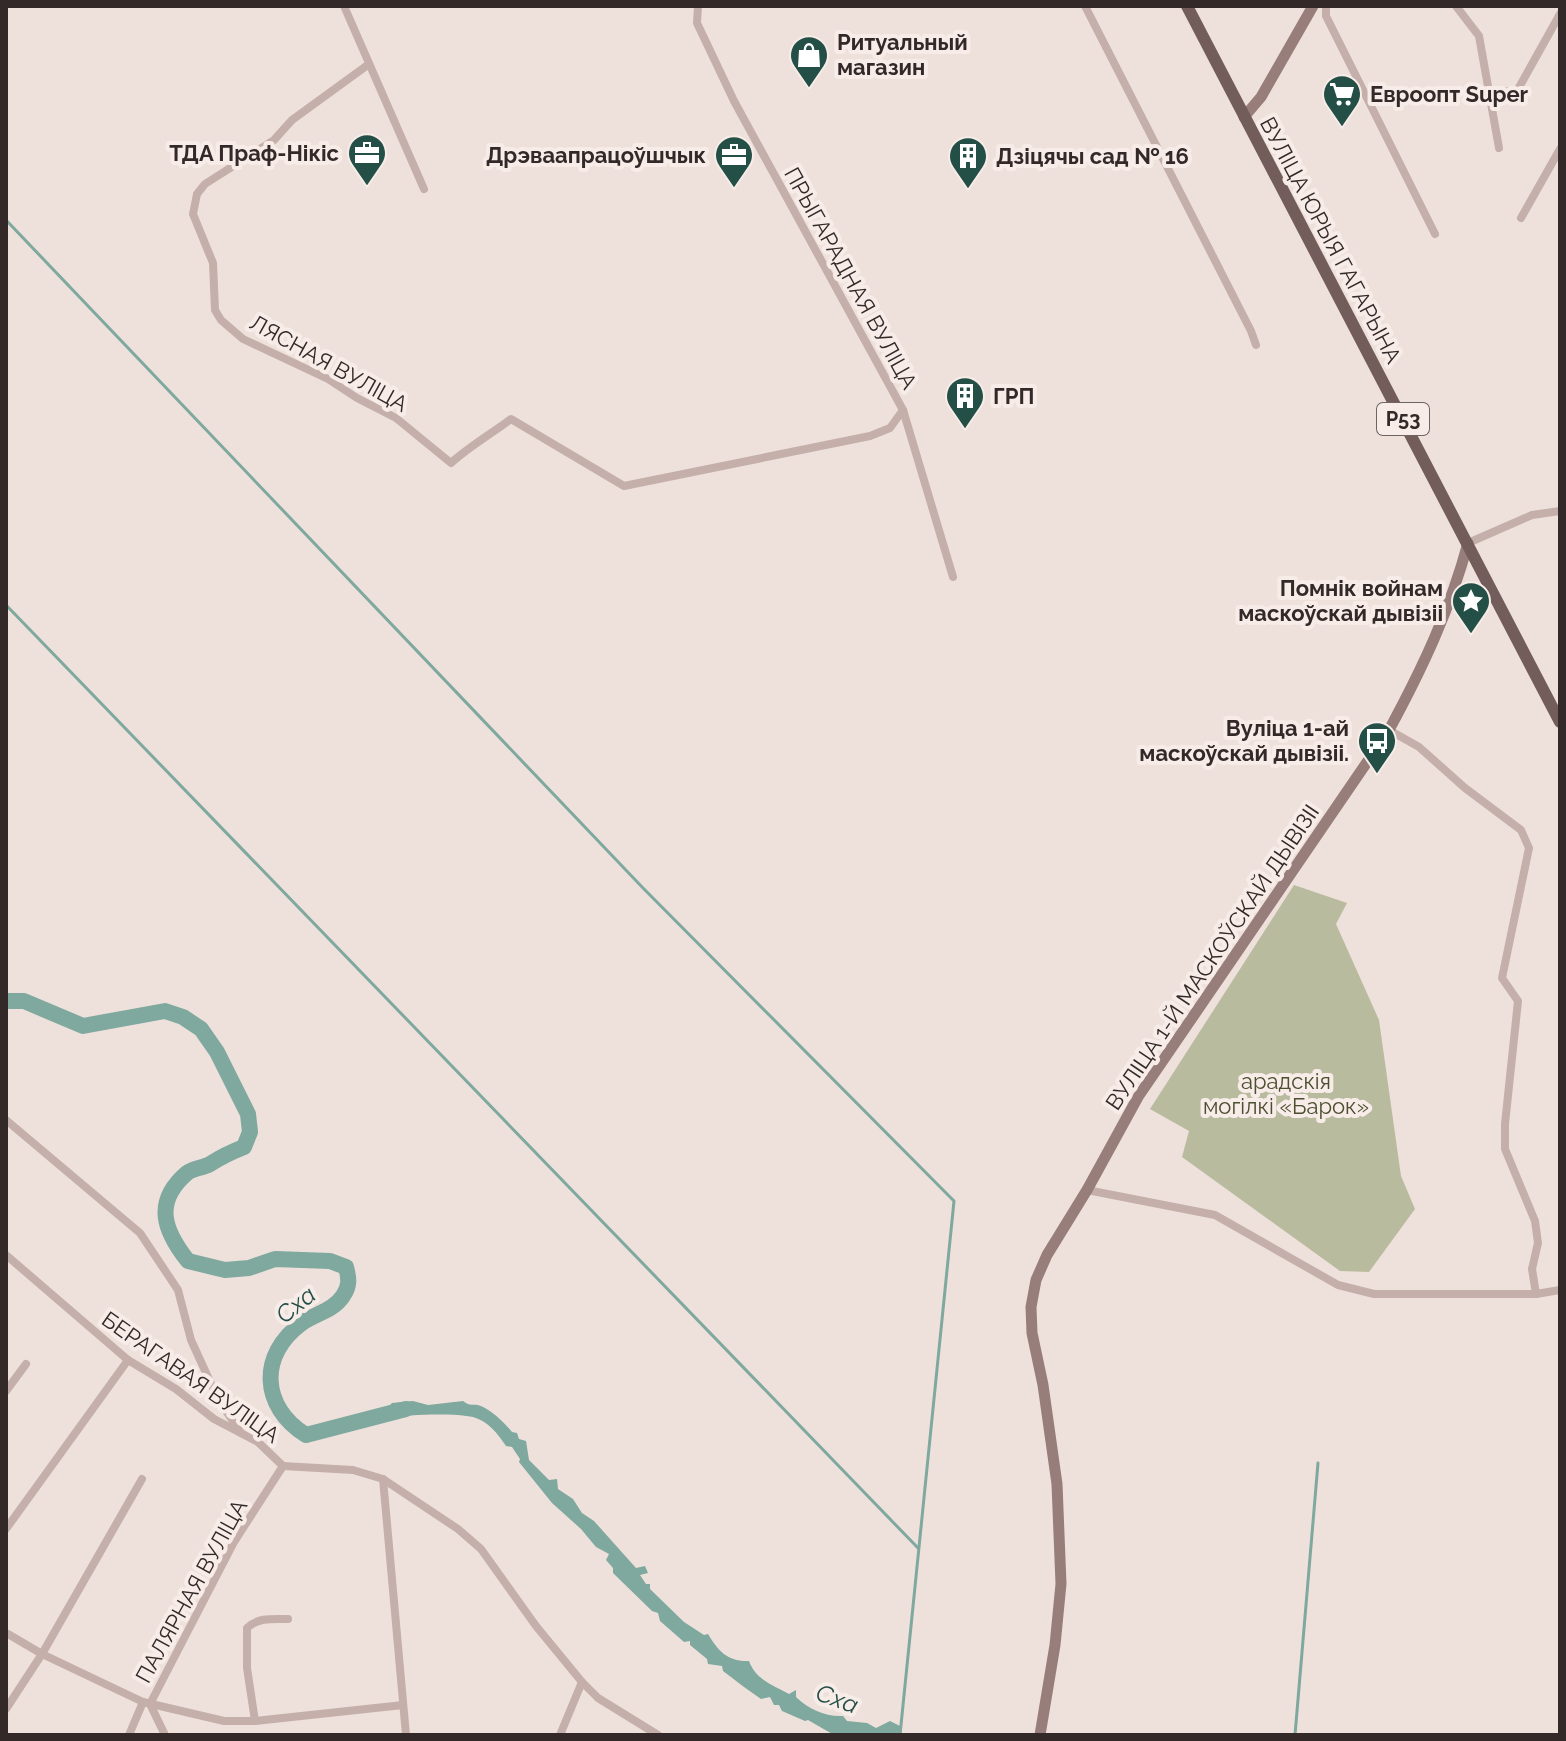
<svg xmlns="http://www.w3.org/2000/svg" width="1566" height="1741" viewBox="0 0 1566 1741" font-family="Raleway,sans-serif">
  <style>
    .green { fill: #b9bb9e }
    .water { fill: #7fa89e }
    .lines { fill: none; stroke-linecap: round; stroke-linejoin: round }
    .stream { stroke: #7fa89e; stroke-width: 3 }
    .river { stroke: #7fa89e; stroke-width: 16 }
    .street { stroke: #c5afaa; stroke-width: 8 }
    .secondary { stroke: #987e7b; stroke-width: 11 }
    .primary { stroke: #735d5b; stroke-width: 12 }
    .labels { text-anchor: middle; stroke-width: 8; stroke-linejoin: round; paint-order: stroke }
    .shield { fill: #f7ece8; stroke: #6e6462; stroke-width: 2 }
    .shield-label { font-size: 20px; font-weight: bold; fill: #332928 }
    .poi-label { font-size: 22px; font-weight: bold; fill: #332928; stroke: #f7ece8; text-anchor: start }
    .street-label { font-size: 22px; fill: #332928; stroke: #f7ece8 }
    .park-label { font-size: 22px; fill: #4b4e2f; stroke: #f7ece8 }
    .water-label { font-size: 24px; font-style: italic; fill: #234f46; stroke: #f7ece8 }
  </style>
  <rect width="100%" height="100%" fill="#eee1dc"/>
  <polygon class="green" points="1294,885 1347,903 1336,924 1379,1020 1401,1176 1415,1209 1369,1272 1340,1271 1182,1157 1189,1131 1150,1109"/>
  <path class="water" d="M413 1401 428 1405 463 1401C470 1407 474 1403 481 1406 491 1410 505 1423 512 1432L517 1433 519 1439 526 1441 529 1460 549 1480 557 1479 558 1489 573 1499 582 1513 594 1521 636 1568 645 1566 648 1573 640 1575 646 1584H650V1589L684 1622 704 1635 708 1634C718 1651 728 1662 749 1661 756 1680 773 1685 789 1694L796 1690V1697C808 1709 826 1717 843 1716L847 1721 867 1723 876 1728 890 1721 902 1727 901 1735H834L808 1720 805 1721 782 1711 779 1705H774L770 1697 761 1699C748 1690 736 1681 723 1671L722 1666 708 1664 707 1659 690 1645V1641L684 1642 660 1621 658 1613 652 1611 613 1573V1568L606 1560 609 1554 596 1547 581 1529 552 1503 519 1462 520 1459 512 1447 506 1446C498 1434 488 1421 473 1417 456 1413 408 1414 390 1418L386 1409 392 1403Z"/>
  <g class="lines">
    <g class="stream">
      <polyline points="6,220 643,888 954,1201 900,1735"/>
      <polyline points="6,605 918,1548"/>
      <polyline points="1295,1735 1318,1463"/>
    </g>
    <path class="river" d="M6 1001H24L83 1026 165 1011 183 1017 201 1029 217 1052 248 1114 250 1132 244 1147C231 1152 221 1157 210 1164 203 1168 193 1168 187 1173 153 1202 164 1231 188 1261L225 1270 249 1268 275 1259 330 1261 346 1267C349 1278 350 1286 343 1296 333 1311 316 1313 302 1323 258 1355 261 1407 306 1435L406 1409"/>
    <g class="street">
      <polyline points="344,6 424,189"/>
      <polyline points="698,6 697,23 734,101 903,410 953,577"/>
      <polyline points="1085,6 1251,331 1256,345"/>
      <polyline points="1326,6 1326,16 1435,234"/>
      <polyline points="1456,6 1479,36 1499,148"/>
      <path d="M369 64 292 120 274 140 205 184 197 194 193 214 213 263 215 310 221 320 243 339 328 379 357 398 396 418 451 463C470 446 491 434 511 419L624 486 870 436 890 428 903 410"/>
      <polyline points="1490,92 1517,91 1560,14"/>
      <polyline points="1521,218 1560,149"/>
      <polyline points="1468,543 1532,515 1560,511"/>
      <polyline points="1389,730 1419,747 1465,788 1521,830 1529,848 1502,978 1518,1001 1505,1124 1505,1149 1535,1221 1538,1243 1532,1269 1536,1294"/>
      <polyline points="6,1120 140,1233 178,1290 191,1340 218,1399 241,1433"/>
      <polyline points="1087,1190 1215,1215 1338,1285 1374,1294 1536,1294 1560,1290"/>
      <polyline points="6,1255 128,1360 176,1389 214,1419 258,1442 283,1466"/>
      <polyline points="6,1391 26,1364"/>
      <polyline points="283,1466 353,1470 383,1479 458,1529 481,1549 536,1626 582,1682 598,1698 658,1735"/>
      <polyline points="383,1479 406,1735"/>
      <polyline points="6,1529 128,1360"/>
      <polyline points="8,1634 42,1654 143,1702 224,1721 255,1721 403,1705"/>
      <polyline points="6,1709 42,1654 142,1479"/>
      <path d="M255 1721 247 1668V1628C258 1617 274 1619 288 1619"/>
      <polyline points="129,1735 143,1702"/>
      <polyline points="165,1735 150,1704 234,1542 283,1466"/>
      <polyline points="560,1735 582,1682"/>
    </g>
    <g class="secondary">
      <polyline points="1244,117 1261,97 1313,6"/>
      <path d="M1040 1735 1055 1645 1061 1584 1057 1484 1043 1385 1032 1333 1031 1307 1036 1280 1047 1255 1087 1190 1138 1097 1389 730C1422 669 1450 610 1468 543"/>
    </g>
    <polyline class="primary" points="1187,6 1560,722"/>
  </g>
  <defs>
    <g id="shop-pin" transform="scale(2)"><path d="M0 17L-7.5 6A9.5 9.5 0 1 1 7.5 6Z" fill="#234f46" stroke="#f7ece8"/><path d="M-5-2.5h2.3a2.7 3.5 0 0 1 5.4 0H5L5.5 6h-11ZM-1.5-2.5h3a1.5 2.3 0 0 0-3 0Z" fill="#fff"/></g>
    <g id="supermarket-pin" transform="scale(2)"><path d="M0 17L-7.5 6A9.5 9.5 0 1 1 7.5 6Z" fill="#234f46" stroke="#f7ece8"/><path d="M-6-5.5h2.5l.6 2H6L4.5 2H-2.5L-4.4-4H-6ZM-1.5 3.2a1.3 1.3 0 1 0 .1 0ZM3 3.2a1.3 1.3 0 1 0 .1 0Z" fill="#fff"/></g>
    <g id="office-pin" transform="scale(2)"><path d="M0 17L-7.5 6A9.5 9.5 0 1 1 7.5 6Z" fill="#234f46" stroke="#f7ece8"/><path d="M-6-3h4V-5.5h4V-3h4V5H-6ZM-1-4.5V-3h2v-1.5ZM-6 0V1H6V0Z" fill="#fff"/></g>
    <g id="building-pin" transform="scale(2)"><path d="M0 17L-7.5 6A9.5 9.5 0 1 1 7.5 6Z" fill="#234f46" stroke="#f7ece8"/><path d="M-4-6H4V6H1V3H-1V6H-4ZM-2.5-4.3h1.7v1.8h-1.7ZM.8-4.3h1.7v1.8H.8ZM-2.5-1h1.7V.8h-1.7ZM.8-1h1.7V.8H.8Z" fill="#fff"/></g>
    <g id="sight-pin" transform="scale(2)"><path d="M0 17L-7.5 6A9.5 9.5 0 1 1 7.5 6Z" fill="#234f46" stroke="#f7ece8"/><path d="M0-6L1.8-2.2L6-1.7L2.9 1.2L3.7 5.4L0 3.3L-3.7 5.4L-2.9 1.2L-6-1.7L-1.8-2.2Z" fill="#fff"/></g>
    <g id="bus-pin" transform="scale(2)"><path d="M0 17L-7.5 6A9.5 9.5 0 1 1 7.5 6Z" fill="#234f46" stroke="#f7ece8"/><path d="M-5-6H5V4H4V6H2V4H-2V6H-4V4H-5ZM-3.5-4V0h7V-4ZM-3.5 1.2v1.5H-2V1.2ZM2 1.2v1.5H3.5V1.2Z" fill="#fff"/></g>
  </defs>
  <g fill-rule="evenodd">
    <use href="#shop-pin" x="809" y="55"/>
    <use href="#supermarket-pin" x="1342" y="94"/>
    <use href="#office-pin" x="367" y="153"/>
    <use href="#office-pin" x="734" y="155"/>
    <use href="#building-pin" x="968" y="156"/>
    <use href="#building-pin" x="965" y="396"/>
    <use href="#sight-pin" x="1471" y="601"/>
    <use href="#bus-pin" x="1377" y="741"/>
  </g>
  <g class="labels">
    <rect class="shield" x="1377" y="403" width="52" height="32" rx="6"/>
    <g class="shield-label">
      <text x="1403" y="426">Р53</text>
    </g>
    <g class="poi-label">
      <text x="837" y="50">Ритуальный<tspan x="837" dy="25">магазин</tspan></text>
      <text x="1370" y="102">Евроопт Super</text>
      <text x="339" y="161" text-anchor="end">ТДА Праф-Нікіс</text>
      <text x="706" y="163" text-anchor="end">Дрэваапрацоўшчык</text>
      <text x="996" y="164">Дзіцячы сад № 16</text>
      <text x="993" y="404">ГРП</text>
      <text x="1443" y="596" text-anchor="end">Помнік войнам<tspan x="1443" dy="25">маскоўскай дывізіі</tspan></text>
      <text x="1349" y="736" text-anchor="end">Вуліца 1-ай<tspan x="1349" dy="25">маскоўскай дывізіі.</tspan></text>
    </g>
    <g class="street-label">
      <text transform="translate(1331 240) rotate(62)" y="8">ВУЛІЦА ЮРЫЯ ГАГАРЫНА</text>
      <text transform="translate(851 278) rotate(61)" y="8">ПРЫГАРАДНАЯ ВУЛІЦА</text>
      <text transform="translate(329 363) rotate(29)" y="8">ЛЯСНАЯ ВУЛІЦА</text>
      <text transform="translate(1212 957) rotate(-56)" y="8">ВУЛІЦА 1-Й МАСКОЎСКАЙ ДЫВІЗІІ</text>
      <text transform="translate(191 1377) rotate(35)" y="8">БЕРАГАВАЯ ВУЛІЦА</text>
      <text transform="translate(191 1591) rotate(-61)" y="8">ПАЛЯРНАЯ ВУЛІЦА</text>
    </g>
    <g class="park-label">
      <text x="1286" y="1089">арадскія<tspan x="1286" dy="25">могілкі «Барок»</tspan></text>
    </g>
    <g class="water-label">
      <text transform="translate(296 1305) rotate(-39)" y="8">Сха</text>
      <text transform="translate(837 1699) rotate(20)" y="8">Сха</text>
    </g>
  </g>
  <rect width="1566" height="1741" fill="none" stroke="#332928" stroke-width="16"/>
</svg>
